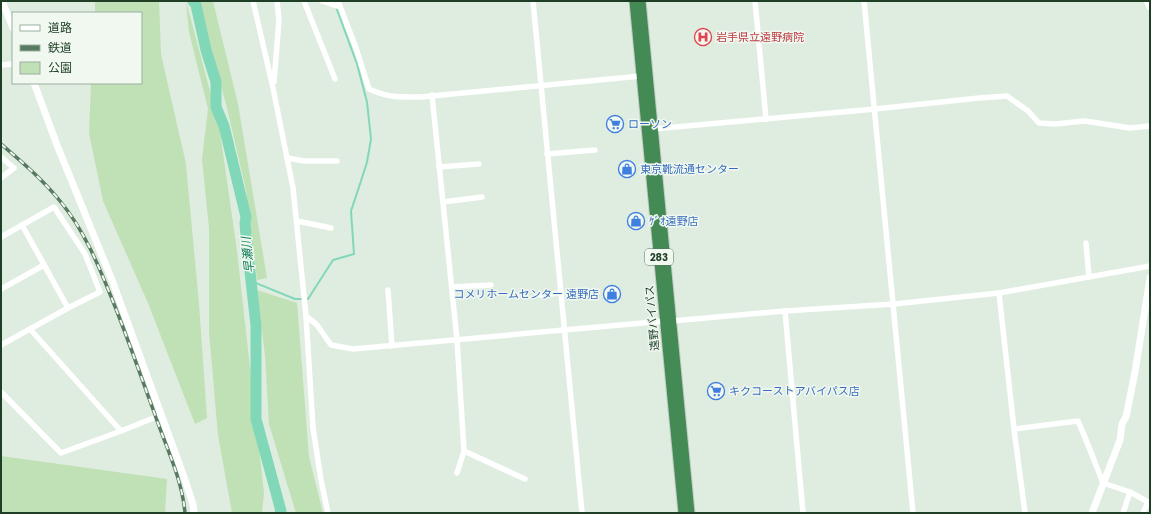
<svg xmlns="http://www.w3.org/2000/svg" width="1151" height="514" viewBox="0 0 1151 514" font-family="Poppins,'Noto Sans JP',sans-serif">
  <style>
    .green { fill: #c0e0b6 }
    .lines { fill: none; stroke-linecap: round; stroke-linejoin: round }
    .stream { stroke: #81d8b9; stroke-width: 2 }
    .river { stroke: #81d8b9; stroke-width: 11 }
    .trunk-casing { stroke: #c0c9c2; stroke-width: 11 }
    .minor { stroke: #fff; stroke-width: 5.5 }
    .tertiary { stroke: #fff; stroke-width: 7 }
    .trunk { stroke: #438a55; stroke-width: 9 }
    .rail-casing { stroke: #587a60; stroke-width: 3.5 }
    .rail { stroke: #f0f8f0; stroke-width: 2; stroke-dasharray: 6; stroke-linecap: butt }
    .labels { text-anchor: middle; stroke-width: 3; stroke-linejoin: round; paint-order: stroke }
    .shield { fill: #f0f8f0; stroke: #5d7662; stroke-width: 1 }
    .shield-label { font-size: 10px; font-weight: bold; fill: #1e3e25 }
    .health-label { font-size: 11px; fill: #be3a42; stroke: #f0f8f0; text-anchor: start }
    .shop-label { font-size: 11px; fill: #366cbe; stroke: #f0f8f0; text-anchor: start }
    .street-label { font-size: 11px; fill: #1e3e25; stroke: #f0f8f0 }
    .water-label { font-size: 12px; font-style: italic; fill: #12805a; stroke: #f0f8f0 }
  </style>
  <rect width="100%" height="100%" fill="#dfece0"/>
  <g class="green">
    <polygon points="95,1 159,1 161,54 186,164 199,304 207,418 195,424 148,303 103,201 89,133 91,83 141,83 141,13 95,13"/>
    <polygon points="186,1 219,125 237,251 264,493 262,513 232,513 218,435 209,332 209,228 202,159 208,109 189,32"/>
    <polygon points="196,1 213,1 238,104 267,278 257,280 246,190 227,108 214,60"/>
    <polygon points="257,290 297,303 309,457 323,513 296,513 269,424 265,356"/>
    <polygon points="1,456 167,479 165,513 1,513"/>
  </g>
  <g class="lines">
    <polyline class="stream" points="251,281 295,299 308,299 333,260 354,254 351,211 361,181 367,162 371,139 367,102 357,64 336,7"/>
    <polyline class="river" points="193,1 196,5 206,50 216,82 216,107 224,126 246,217 245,223 246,235 256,326 256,419 281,511 280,513"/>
    <g class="trunk-casing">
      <g id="trunk">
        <polyline points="634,1 683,513"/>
        <polyline points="641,1 690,513"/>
      </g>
    </g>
    <g class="minor">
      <polyline points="253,1 273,88 293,188 306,316 313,428 321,480 328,513"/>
      <polyline points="304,1 335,79"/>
      <polyline points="322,1 340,7"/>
      <path d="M338 1 356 48 369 89C389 98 398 97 421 97L641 76"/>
      <polyline points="533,1 582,513"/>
      <polyline points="755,1 766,119"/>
      <polyline points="864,1 913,513"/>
      <polyline points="1,65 13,64"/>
      <polyline points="274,82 279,20 277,1"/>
      <polyline points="432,95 457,340 464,451 525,479"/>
      <polyline points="653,129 875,109 979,98 1007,96 1028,111 1039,123 1055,124 1085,121 1130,128 1150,126"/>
      <polyline points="547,154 595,150"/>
      <polyline points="1,157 14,168 1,178"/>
      <polyline points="287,158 304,161 337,161"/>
      <polyline points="439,167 479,164"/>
      <polyline points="443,202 482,197"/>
      <polyline points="297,221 331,228"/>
      <polyline points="22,225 68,308"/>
      <polyline points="1,237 54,207 85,254 100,292 68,308 1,345"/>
      <polyline points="1086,243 1089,277"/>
      <polyline points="452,287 491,285"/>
      <polyline points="1,289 44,265"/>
      <polyline points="388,290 392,346"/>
      <polyline points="999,293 1014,429 1025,513"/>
      <polyline points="540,295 561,293"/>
      <polyline points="785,311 803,513"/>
      <polyline points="306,316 317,325 331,345 353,349 665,321"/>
      <polyline points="672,321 785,311 894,304 999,293 1150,266"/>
      <polyline points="30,329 121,431"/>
      <polyline points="1,392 61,453 121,431 161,415"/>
      <path d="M1014 429 1078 421C1087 441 1095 463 1103 483L1130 492 1150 503"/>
      <polyline points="457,473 464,451"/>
      <polyline points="1123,513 1130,492"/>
      <polyline points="1143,513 1148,502"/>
    </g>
    <g class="tertiary">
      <polyline points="2,1 13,28"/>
      <polyline points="1147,1 1150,7"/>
      <polyline points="34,83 57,145 112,280 184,477 193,504 194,513"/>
      <polyline points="1092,513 1120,440 1122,424 1126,417 1135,372 1150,278"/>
    </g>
    <use href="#trunk" class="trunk"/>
    <g class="rail-casing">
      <path id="rail" d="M1 144C22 162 42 179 60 201 84 230 98 264 112 299 127 336 140 374 154 412 165 445 182 478 185 513"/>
    </g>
    <use href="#rail" class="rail"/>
  </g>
  <defs>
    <g id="hospital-ring" transform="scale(0.9)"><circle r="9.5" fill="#f0f8f0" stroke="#e0444e" stroke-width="1.5"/><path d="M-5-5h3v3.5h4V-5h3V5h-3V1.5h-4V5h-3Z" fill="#e0444e"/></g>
    <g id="supermarket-ring" transform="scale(0.9)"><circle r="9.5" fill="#f0f8f0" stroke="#3f7fe0" stroke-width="1.5"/><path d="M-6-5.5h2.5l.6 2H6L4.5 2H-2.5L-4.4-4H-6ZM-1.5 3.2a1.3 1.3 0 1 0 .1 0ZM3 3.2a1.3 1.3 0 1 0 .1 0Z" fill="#3f7fe0"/></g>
    <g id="shop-ring" transform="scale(0.9)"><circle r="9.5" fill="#f0f8f0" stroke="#3f7fe0" stroke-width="1.5"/><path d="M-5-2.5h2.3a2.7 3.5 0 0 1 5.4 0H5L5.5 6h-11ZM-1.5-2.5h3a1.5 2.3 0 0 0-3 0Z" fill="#3f7fe0"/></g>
  </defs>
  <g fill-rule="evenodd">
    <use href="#hospital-ring" x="703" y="37"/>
    <use href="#supermarket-ring" x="615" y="124"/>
    <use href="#shop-ring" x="627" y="169"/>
    <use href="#shop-ring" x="636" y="221"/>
    <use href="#shop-ring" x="612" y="294"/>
    <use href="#supermarket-ring" x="716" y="391"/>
  </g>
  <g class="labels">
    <rect class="shield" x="645" y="249" width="28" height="16" rx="3"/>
    <g class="shield-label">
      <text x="659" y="261">283</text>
    </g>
    <g class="health-label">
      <text x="716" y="41">岩手県立遠野病院</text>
    </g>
    <g class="shop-label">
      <text x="628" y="128">ローソン</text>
      <text x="640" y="173">東京靴流通センター</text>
      <text x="649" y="225">ｹﾞｵ遠野店</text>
      <text x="599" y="298" text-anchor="end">コメリホームセンター 遠野店</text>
      <text x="729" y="395">キクコーストアバイパス店</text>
    </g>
    <g class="street-label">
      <text transform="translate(652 318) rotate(-95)" y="4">遠野バイパス</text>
    </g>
    <g class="water-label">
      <text transform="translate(248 255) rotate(-96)" y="4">早瀬川</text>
    </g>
  </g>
  <rect width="1151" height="514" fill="none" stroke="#1e3e25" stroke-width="4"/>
  <rect x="12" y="12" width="130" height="72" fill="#f0f8f0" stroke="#9cae9f"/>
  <rect x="20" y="25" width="20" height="6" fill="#ffffff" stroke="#9cae9f"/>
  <text x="48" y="32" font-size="12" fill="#1e3e25">道路</text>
  <rect x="20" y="45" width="20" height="6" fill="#587a60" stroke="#9cae9f"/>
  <text x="48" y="52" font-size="12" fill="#1e3e25">鉄道</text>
  <rect x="20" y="62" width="20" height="12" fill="#c0e0b6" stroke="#9cae9f"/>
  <text x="48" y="72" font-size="12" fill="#1e3e25">公園</text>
</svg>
